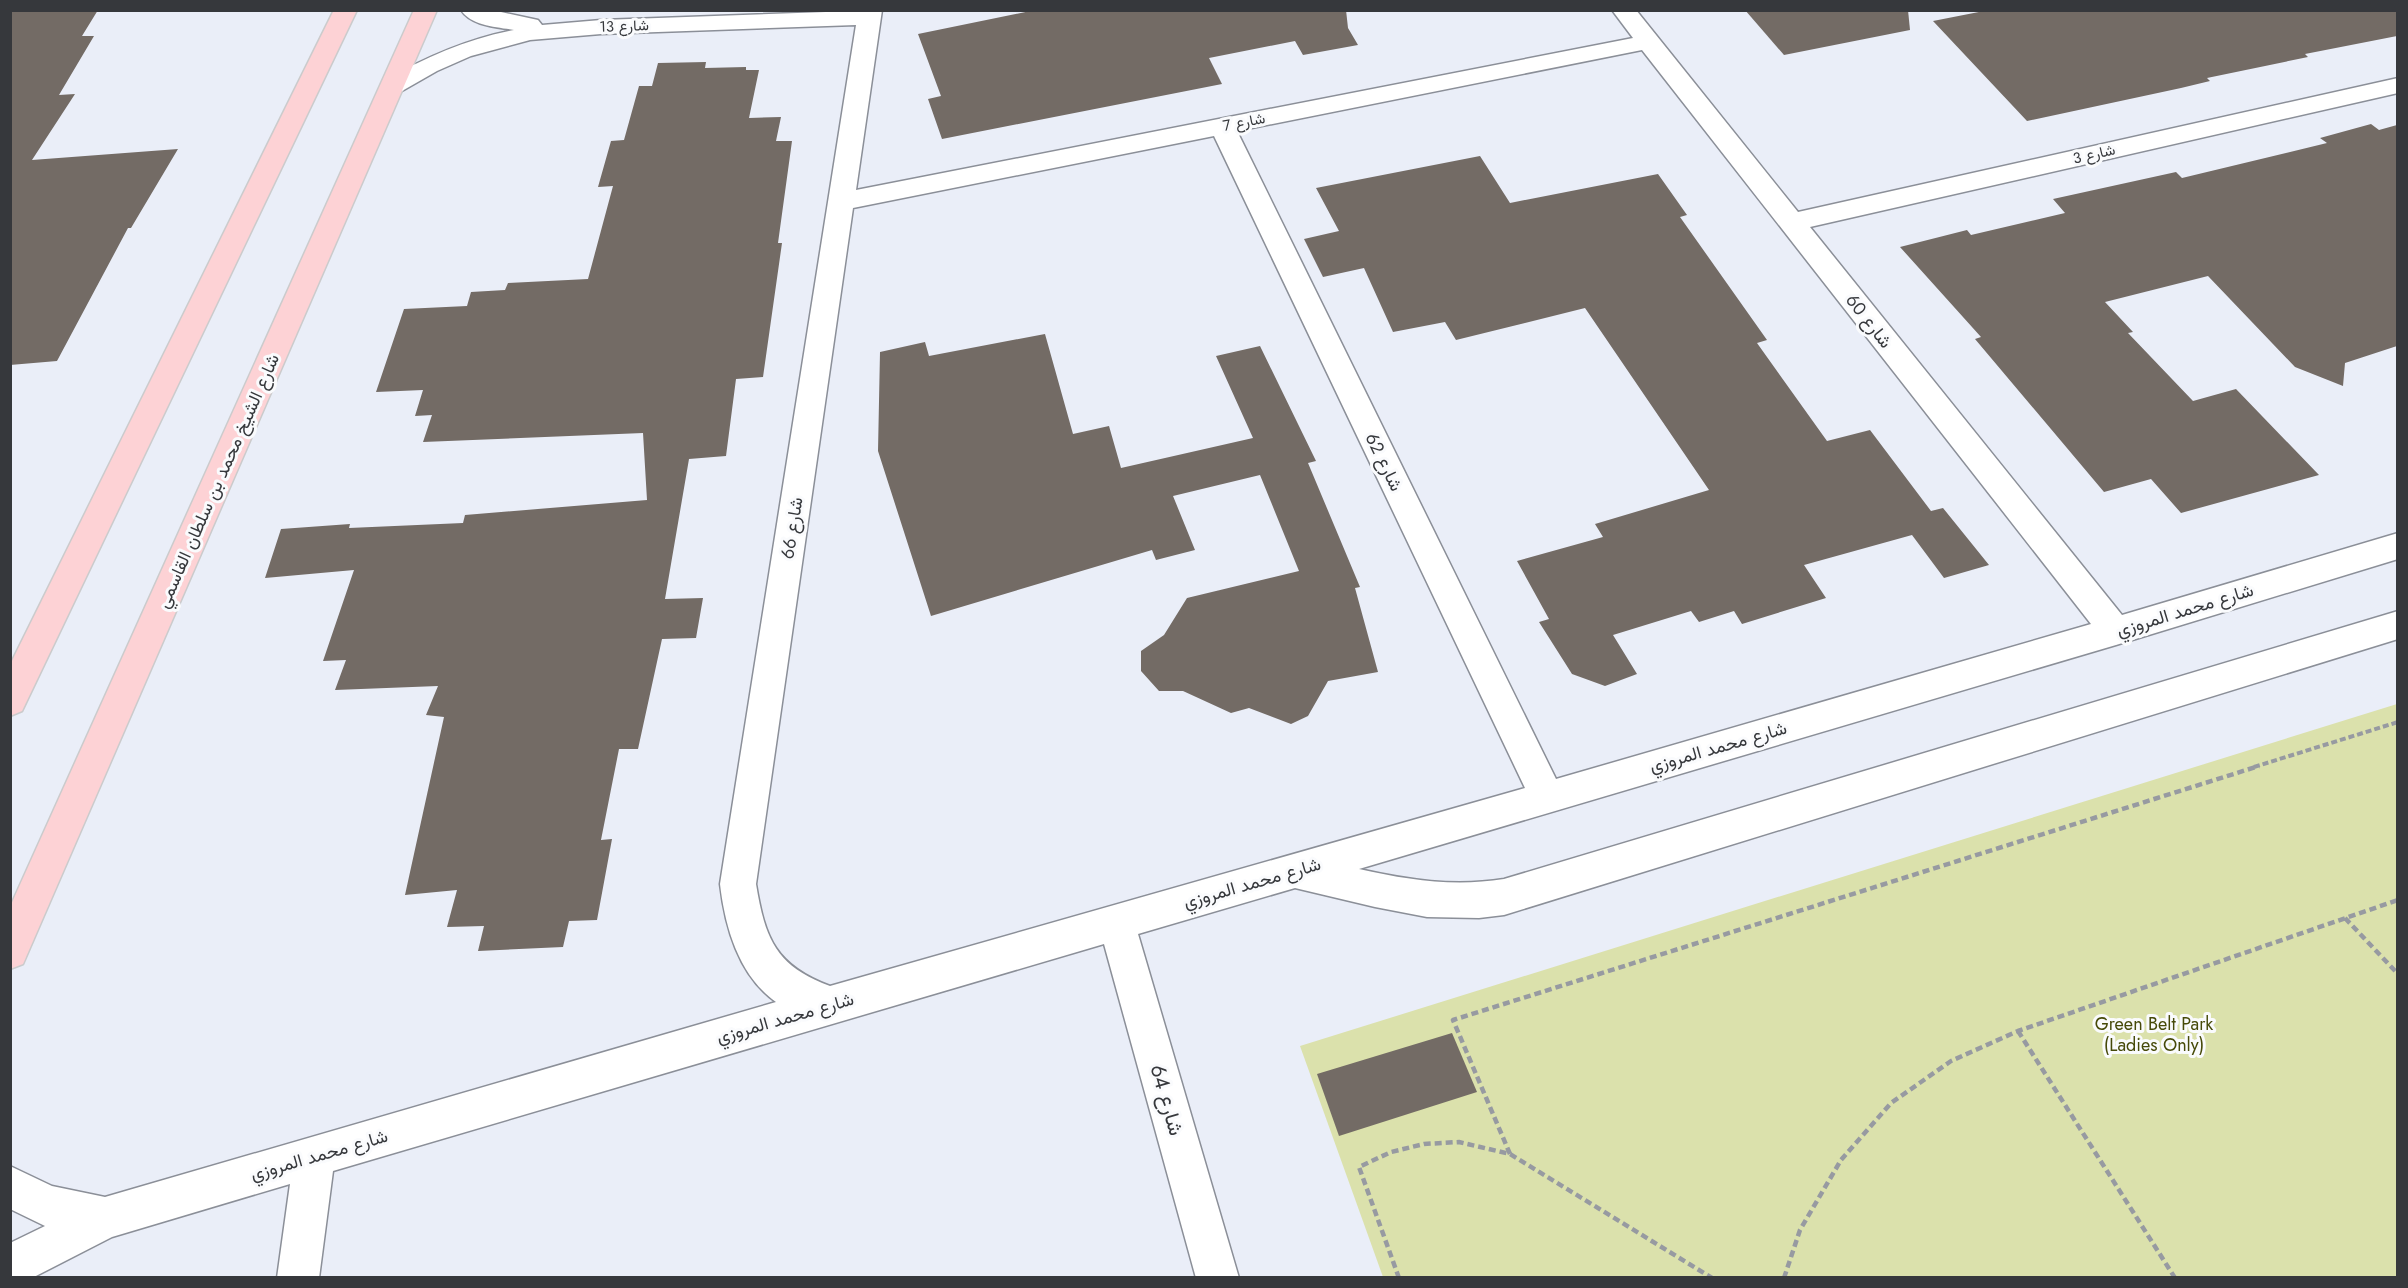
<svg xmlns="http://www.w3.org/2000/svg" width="2408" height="1288" viewBox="0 0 2408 1288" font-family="Jost,Vazirmatn,sans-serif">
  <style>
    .green { fill: #dbe1ac }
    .building { fill: #736b65 }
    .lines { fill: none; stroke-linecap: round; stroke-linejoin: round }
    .minor-casing { stroke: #8b8f98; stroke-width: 3 }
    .major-casing { stroke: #cbcbcc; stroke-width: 3 }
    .path-far1 { stroke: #979aa1; stroke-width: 4; stroke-dasharray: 6 3; stroke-linecap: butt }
    .path { stroke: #979aa1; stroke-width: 4.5; stroke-dasharray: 7 4; stroke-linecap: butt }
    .minor { fill: #fff; fill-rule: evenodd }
    .major { fill: #fdd2d5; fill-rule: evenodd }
    .labels { text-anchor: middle; stroke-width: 6; stroke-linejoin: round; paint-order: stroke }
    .far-street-label { font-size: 15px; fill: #36383c; stroke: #fafbfd }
    .street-label { font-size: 18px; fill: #36383c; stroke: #fafbfd }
    .park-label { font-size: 18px; fill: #464a09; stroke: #fafbfd }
    .near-street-label { font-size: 21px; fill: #36383c; stroke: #fafbfd }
  </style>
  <rect width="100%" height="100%" fill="#eaeef8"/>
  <polygon class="green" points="2397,704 2397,1277 1383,1277 1300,1046"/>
  <g class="building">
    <polygon points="10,10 98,10 82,36 94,36 59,95 75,94 32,160 178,149 131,228 128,228 57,361 10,365"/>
    <polygon points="1035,10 1346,10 1348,28 1358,45 1303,55 1295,41 1209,58 1222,84 942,139 928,99 941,96 918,34"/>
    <polygon points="1745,10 1908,10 1910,30 1784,55"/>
    <polygon points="1989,10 2397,10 2397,36 2305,54 2308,57 2207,78 2210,81 2181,88 2027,121 1933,21"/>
    <polygon points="706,62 705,68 746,67 746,70 759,70 749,118 781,117 776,141 792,141 778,243 782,243 763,377 736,379 726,456 689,459 665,599 703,598 696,638 662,639 638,749 619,749 601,840 612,839 597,920 569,921 563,947 478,951 484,926 447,927 457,890 405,895 444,717 426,715 438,686 335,690 346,660 323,661 354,570 265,578 281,529 350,524 349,528 463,523 465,515 647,500 643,433 423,442 432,415 415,416 423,390 376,392 404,309 467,306 471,292 505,290 508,283 588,279 613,186 598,187 611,141 624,140 639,86 652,86 658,63"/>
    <polygon points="2371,124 2379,130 2397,125 2397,346 2345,363 2343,386 2295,367 2208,276 2105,302 2133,332 2128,333 2193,401 2236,389 2319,475 2181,513 2151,479 2104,492 1975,339 1981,337 1900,247 1967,230 1971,235 2065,213 2053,199 2176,172 2182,178 2327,143 2320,138"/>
    <polygon points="1480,156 1510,203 1658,174 1687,215 1680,217 1767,340 1757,343 1827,441 1870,430 1931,511 1943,508 1989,565 1944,578 1912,535 1804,565 1826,598 1742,624 1734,611 1699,622 1691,611 1613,635 1637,674 1605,686 1572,674 1539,622 1549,619 1517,561 1603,537 1595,524 1709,490 1585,308 1456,340 1445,322 1393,332 1364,268 1323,277 1304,239 1339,231 1316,188"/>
    <polygon points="1045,334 1073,434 1109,426 1121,468 1253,438 1216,356 1260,346 1316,461 1308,463 1360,587 1355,588 1378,672 1328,681 1308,716 1291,724 1249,708 1231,713 1183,691 1159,691 1141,671 1141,651 1164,635 1187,598 1299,571 1260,475 1173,496 1195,550 1156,560 1152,550 931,616 878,451 880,352 925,342 929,356"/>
    <polygon points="1452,1033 1477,1092 1339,1136 1317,1074"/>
  </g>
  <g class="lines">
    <g class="minor-casing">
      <path id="minor" d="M461 10H492L538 20 542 25 601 20 882 10 856 190 1633 38 1612 10H1636L1798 212 2398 78V93L1810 227 2122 615 2398 533V559L2116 645 1359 869C1408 880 1454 887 1504 879L2398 611V639L1504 915 1479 918 1427 917 1375 907 1295 888 1138 934 1239 1278H1196L1104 944 333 1171 319 1278H277L290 1184 112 1237 32 1278H10V1243L45 1226 10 1209V1166L52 1186 105 1197 776 1002C739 976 725 927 720 884L856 25 601 34 530 40 471 56 437 71 402 91 393 94 384 91 381 86 384 81C426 57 467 39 514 30 497 27 471 26 461 10ZM1642 50 2091 624 1556 779 1237 131ZM1214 136 1525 788 830 986C776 966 765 939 756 884L853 208Z"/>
    </g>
    <g class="major-casing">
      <g id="major">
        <polygon points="334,10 357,10 22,711 10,716 10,665"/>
        <polygon points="414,10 437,10 23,964 10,969 10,907"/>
      </g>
    </g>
    <polyline class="path-far1" points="2254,767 2398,722"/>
    <g class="path">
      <polyline points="2345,918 2398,974"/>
      <polyline points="2018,1031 2175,1278"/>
      <polyline points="1510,1154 1453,1020 2259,766"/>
      <polyline points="1399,1278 1359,1167 1391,1152 1424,1144 1459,1142 1510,1154 1712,1278"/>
      <polyline points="1784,1278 1800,1230 1841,1160 1891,1103 1951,1061 2018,1031 2398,900"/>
    </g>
    <use href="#minor" class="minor"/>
    <use href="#major" class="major"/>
  </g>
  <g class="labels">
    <g class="far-street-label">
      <text transform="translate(624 26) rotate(-2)" y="5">شارع 13</text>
      <text transform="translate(1244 122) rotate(-11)" y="5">شارع 7</text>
      <text transform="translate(2094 154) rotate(-13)" y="5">شارع 3</text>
    </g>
    <g class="street-label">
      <text transform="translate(1869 321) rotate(52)" y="6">شارع 60</text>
      <text transform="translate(1384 462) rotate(64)" y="6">شارع 62</text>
      <text transform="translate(218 481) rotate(-66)" y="6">شارع الشيخ محمد بن سلطان القاسمي</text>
      <text transform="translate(792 528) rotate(-81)" y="6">شارع 66</text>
      <text transform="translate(2185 610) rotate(-17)" y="6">شارع محمد المروزي</text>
      <text transform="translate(1718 747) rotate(-16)" y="6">شارع محمد المروزي</text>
      <text transform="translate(1252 883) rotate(-16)" y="6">شارع محمد المروزي</text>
      <text transform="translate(785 1018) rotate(-16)" y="6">شارع محمد المروزي</text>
      <text transform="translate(319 1155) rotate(-16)" y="6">شارع محمد المروزي</text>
    </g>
    <g class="park-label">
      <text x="2154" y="1030">Green Belt Park<tspan x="2154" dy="21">(Ladies Only)</tspan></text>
    </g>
    <g class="near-street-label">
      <text transform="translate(1167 1100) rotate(74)" y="7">شارع 64</text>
    </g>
  </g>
  <rect width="2408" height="1288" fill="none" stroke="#36383c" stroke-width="24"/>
</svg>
